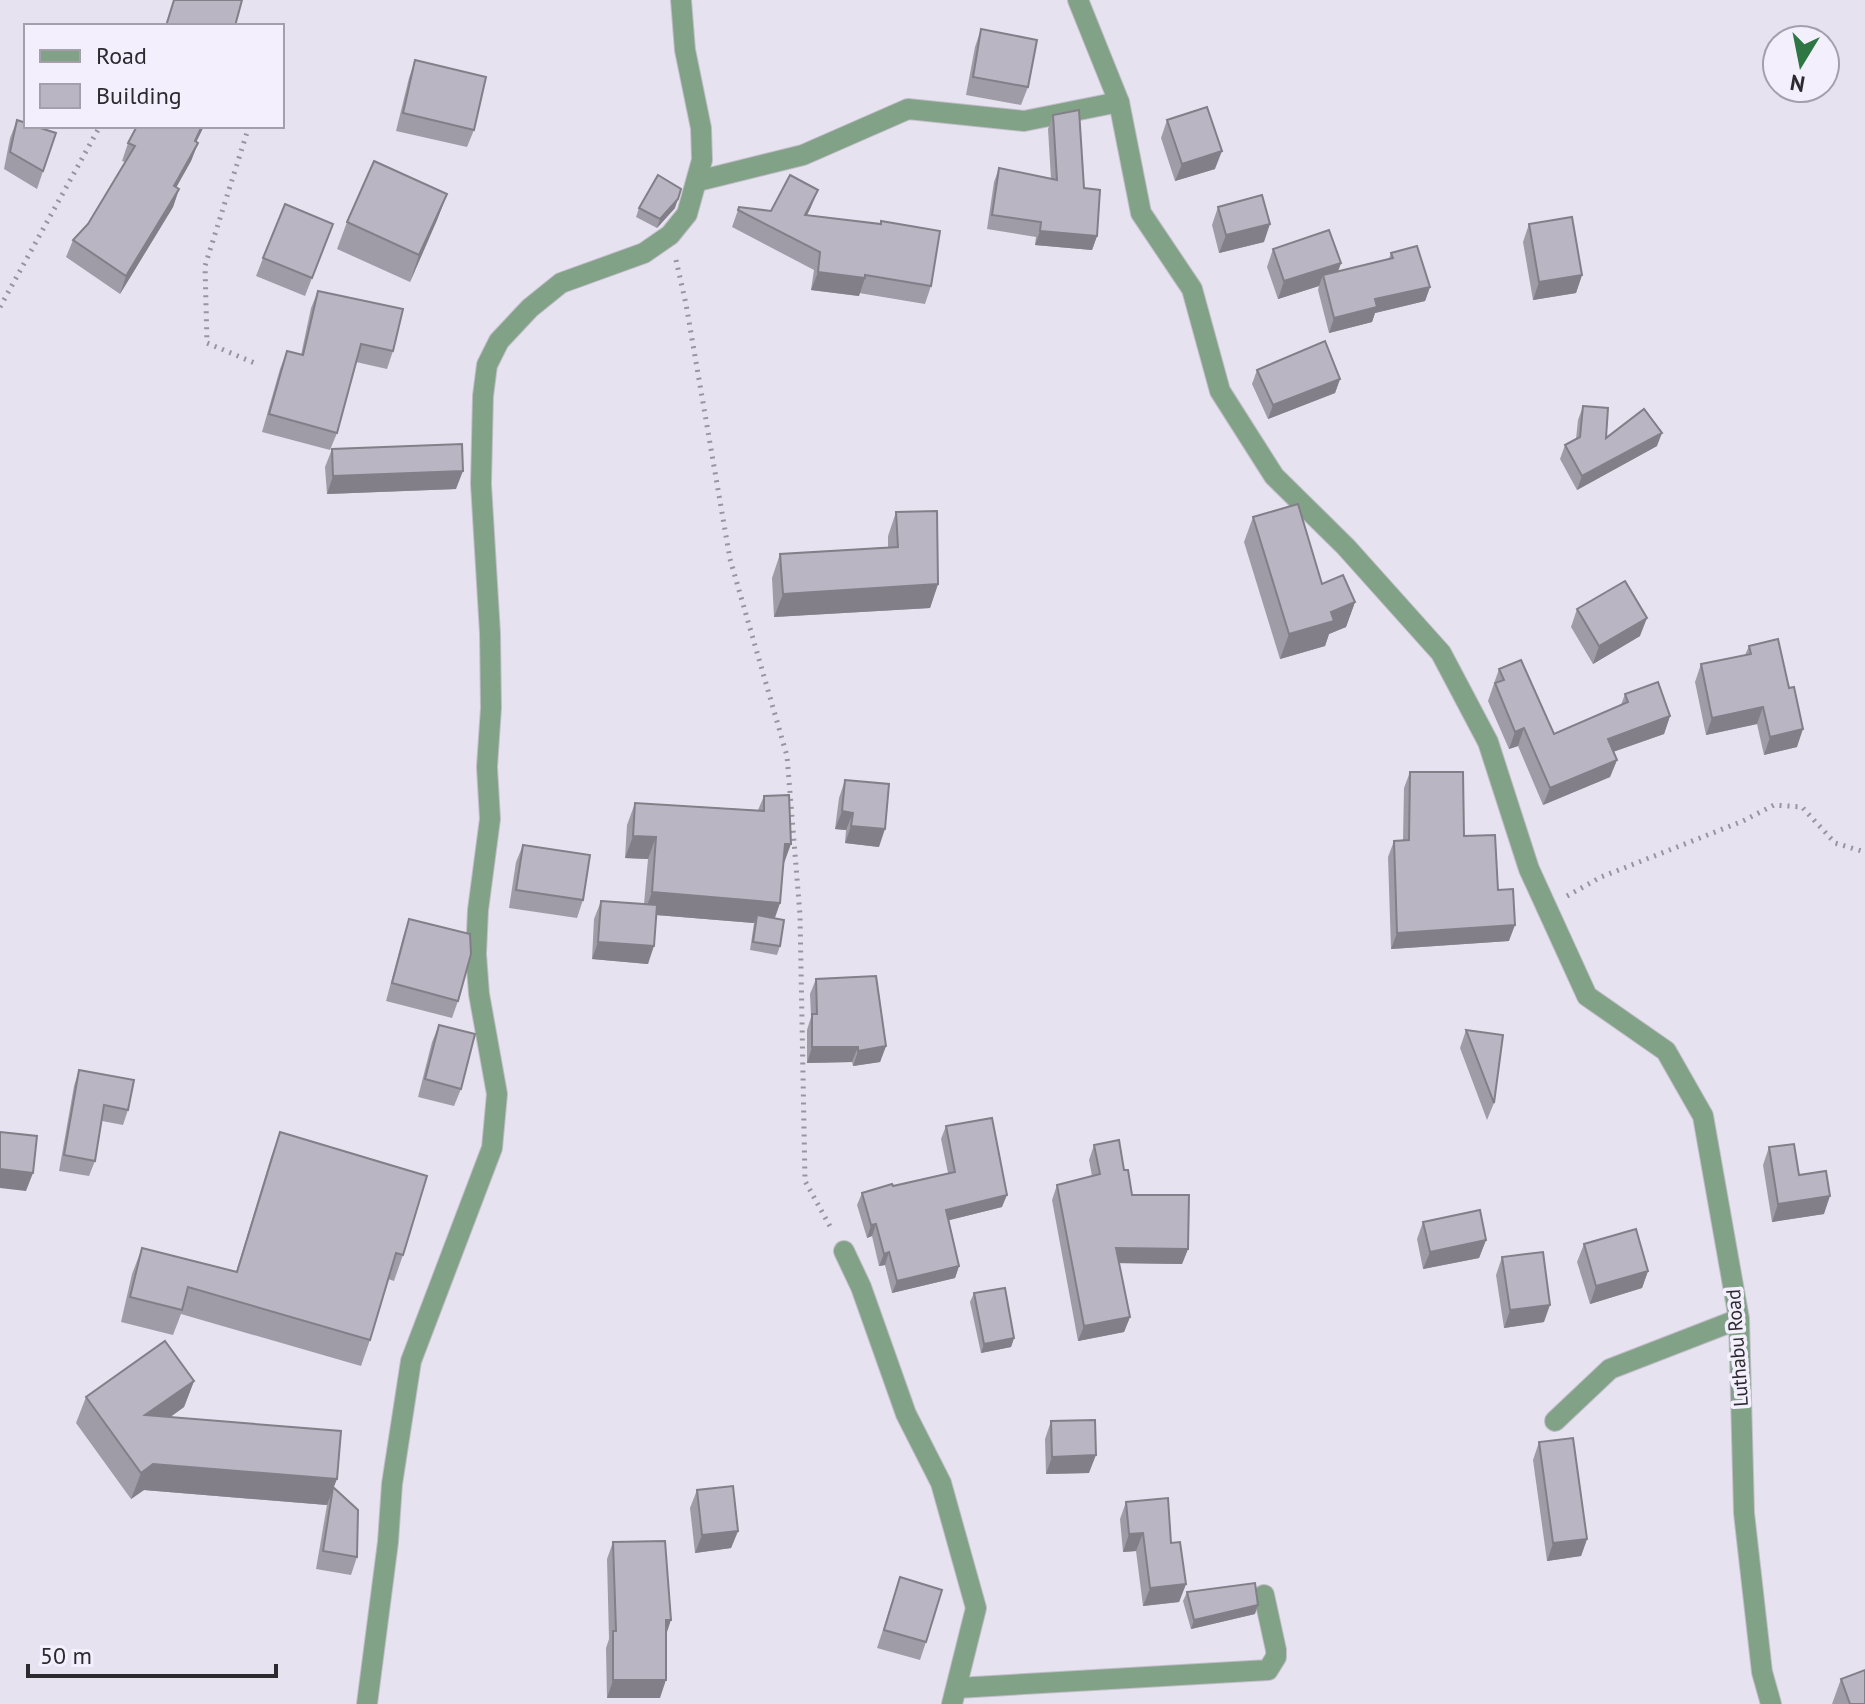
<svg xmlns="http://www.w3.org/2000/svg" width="1865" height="1704" viewBox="0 0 1865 1704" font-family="'PT Sans',sans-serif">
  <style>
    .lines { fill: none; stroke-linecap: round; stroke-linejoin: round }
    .minor-casing { stroke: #c1bdc9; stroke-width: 22 }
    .path { stroke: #98959e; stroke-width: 5; stroke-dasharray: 2 6; stroke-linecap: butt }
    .minor { stroke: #82a288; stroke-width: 20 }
    .wall { fill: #9f9ca7 }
    .shaded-wall { fill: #827f88 }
    .building { fill: #b9b5c2; stroke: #827f88; stroke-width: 2 }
    .labels { text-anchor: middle; stroke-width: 7; stroke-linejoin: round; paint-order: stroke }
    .street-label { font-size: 20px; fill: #2c2a2f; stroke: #f3effd }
  </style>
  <rect width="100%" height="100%" fill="#e6e2ef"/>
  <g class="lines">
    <g class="minor-casing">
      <g id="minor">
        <polyline points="1078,0 1119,102 1141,213 1192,289 1220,391 1274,476 1346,547 1441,653 1488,742 1529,869 1587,996 1666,1051 1703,1116 1739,1319 1744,1513 1762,1672 1771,1704"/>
        <polyline points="698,181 803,155 908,109 1024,121 1119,102"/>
        <polyline points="844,1251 861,1287 906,1414 941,1483 976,1608 952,1704"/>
        <polyline points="1555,1421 1610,1369 1739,1319"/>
        <polyline points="957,1688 1268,1670 1276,1657 1276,1650 1264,1595"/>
        <polyline points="367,1704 388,1542 392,1484 411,1361 492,1148 497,1094 479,994 476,954 478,910 490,819 487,767 491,708 490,633 481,484 483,396 487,365 499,341 530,308 561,283 644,253 670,235 687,214 702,160 701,128 685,50 681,0"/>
      </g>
    </g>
    <g class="path">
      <polyline points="249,126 205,266 207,343 257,364"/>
      <polyline points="676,260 686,304 730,559 787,756 800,915 805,1181 832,1230"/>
      <polyline points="0,307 100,126"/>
      <polyline points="1567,896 1601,877 1743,821 1774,805 1802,807 1835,843 1865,852"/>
    </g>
    <use href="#minor" class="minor"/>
  </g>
  <g class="wall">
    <polygon points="981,29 1028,87 1021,105 966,95 975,47"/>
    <polygon points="415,60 474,130 467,147 396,131 409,78"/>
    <polygon points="1053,115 1084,188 1097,236 1092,250 1035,245 1036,237 987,229 994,182 999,168 1051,179 1048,129"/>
    <polygon points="17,120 56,133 37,189 4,169 10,138"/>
    <polygon points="1167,120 1215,169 1175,181 1161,138"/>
    <polygon points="135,126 204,126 196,142 198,143 191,161 176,187 179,189 173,207 120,294 66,257 73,240 88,224 125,162 122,161 128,143 137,127"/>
    <polygon points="447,194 437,220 410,282 337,249 347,222"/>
    <polygon points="739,207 771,211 811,207 807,215 931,286 925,304 859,293 859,296 811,290 814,270 732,227"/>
    <polygon points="1218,207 1264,242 1219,253 1212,225"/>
    <polygon points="639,208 675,208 657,228 636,217"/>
    <polygon points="333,224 305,296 256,276 263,258"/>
    <polygon points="1529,224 1582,275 1576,293 1533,300 1523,242"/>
    <polygon points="1273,249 1341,263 1338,272 1389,259 1391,253 1430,287 1425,301 1375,313 1372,322 1329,333 1318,290 1319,286 1278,299 1267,267"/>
    <polygon points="318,291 393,351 387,369 356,362 337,433 330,450 262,432 280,369 287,351 301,355 311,308"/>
    <polygon points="1257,370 1340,379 1335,393 1268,419 1252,384"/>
    <polygon points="1583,406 1606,438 1657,446 1577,490 1560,459 1565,445 1576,439 1578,420"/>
    <polygon points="332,449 456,489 327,494 325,467"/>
    <polygon points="896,512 938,584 930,608 774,617 772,578 780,554 888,547 888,536"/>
    <polygon points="1253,517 1322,584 1355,602 1346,627 1329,634 1325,646 1280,659 1244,542"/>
    <polygon points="1577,609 1640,636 1593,664 1571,627"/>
    <polygon points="1749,646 1797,747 1764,755 1757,724 1706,735 1695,682 1701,664 1745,655"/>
    <polygon points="1499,669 1554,734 1621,705 1625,694 1670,716 1664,734 1613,752 1617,760 1610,777 1543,805 1518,746 1509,749 1488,701"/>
    <polygon points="1410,772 1464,836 1509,941 1391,949 1388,857 1394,841 1403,840 1404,788"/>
    <polygon points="845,780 879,847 845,843 846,830 835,829 839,798"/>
    <polygon points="764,796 783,864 780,903 775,918 780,946 777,955 750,950 754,923 656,915 648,964 592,959 594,919 601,901 644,904 648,859 625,858 627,825 635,803 758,810"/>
    <polygon points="523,845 583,900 577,918 509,908 516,862"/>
    <polygon points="409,919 458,1001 452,1018 386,1001 403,937"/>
    <polygon points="816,979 886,1046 880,1062 853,1066 852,1062 807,1063 807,1030 811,1017 810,994"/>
    <polygon points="439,1025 461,1089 454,1106 418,1097 432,1042"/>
    <polygon points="1466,1030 1494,1103 1487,1120 1460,1048"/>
    <polygon points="79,1070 128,1110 123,1125 102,1121 95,1161 89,1176 59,1171 74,1086"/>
    <polygon points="946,1126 1002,1207 949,1220 959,1266 955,1278 892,1293 885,1265 879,1266 872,1236 867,1238 857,1205 862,1193 948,1173 941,1139"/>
    <polygon points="280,1132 403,1255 394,1281 388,1279 370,1340 361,1366 181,1314 173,1335 121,1322 132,1274 142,1248 236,1272 271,1157"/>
    <polygon points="1094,1145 1124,1170 1132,1195 1188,1249 1182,1264 1119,1263 1130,1317 1124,1332 1078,1341 1052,1200 1057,1185 1092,1176 1089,1160"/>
    <polygon points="1769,1147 1799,1175 1824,1214 1772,1222 1763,1165"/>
    <polygon points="1423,1222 1486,1240 1479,1258 1423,1269 1417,1239"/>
    <polygon points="1584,1244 1648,1271 1642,1288 1590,1304 1577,1262"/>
    <polygon points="1502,1257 1544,1322 1504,1328 1496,1275"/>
    <polygon points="974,1293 1014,1338 1011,1347 981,1353 970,1302"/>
    <polygon points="194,1381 184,1407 170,1417 333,1487 357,1557 351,1575 316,1569 327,1505 144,1490 131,1499 76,1423 86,1397"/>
    <polygon points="1051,1421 1089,1473 1046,1474 1045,1439"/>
    <polygon points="1539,1442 1587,1539 1581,1556 1547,1561 1533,1460"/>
    <polygon points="697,1490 738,1531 731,1548 695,1553 690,1508"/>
    <polygon points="1126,1502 1171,1543 1186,1584 1179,1602 1143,1606 1136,1551 1123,1552 1120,1519"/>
    <polygon points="613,1542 660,1698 607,1698 606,1648 609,1639 607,1559"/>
    <polygon points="900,1577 926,1642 920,1660 877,1648"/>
    <polygon points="1187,1592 1255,1614 1191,1629 1183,1601"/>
    <polygon points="1841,1679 1865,1704 1832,1704"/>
  </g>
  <g class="shaded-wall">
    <polygon points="202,126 204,126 188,159 195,141"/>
    <polygon points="198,143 191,161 167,204 174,186"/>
    <polygon points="1222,151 1215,169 1175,181 1182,164"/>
    <polygon points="179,189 173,207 120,294 126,276"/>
    <polygon points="818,190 811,207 798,233 805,215"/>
    <polygon points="447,194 437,220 410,282 419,255"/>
    <polygon points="678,199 675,208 657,228 660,219"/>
    <polygon points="1270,224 1264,242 1219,253 1226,235"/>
    <polygon points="1040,231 1097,236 1092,250 1035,245"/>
    <polygon points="1341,263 1334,281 1323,275 1319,286 1278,299 1284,281"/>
    <polygon points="818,272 865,278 859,296 811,290"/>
    <polygon points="1582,275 1576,293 1533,300 1539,282"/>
    <polygon points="1430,287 1425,301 1375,313 1372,322 1329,333 1334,318 1375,299"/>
    <polygon points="1340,379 1335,393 1268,419 1273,405"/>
    <polygon points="1662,433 1657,446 1577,490 1582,476"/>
    <polygon points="463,471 456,489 327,494 333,476"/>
    <polygon points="938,584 930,608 774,617 783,594"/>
    <polygon points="1355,602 1346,627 1329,634 1325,646 1280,659 1289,634 1331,612"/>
    <polygon points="1647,618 1640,636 1593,664 1599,646"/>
    <polygon points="1763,707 1757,724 1706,735 1712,718"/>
    <polygon points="1670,716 1664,734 1601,756 1608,739"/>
    <polygon points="1524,728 1518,746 1509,749 1515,732"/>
    <polygon points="1803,729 1797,747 1764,755 1770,737"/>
    <polygon points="1617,760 1610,777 1543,805 1550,788"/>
    <polygon points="842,811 853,813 846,830 835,829"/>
    <polygon points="851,826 885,829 879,847 845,843"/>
    <polygon points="633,836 656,837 648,859 625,858"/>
    <polygon points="785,844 791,844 783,866"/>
    <polygon points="652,892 780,903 772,925 757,915 754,923 644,914"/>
    <polygon points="1515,925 1509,941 1391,949 1397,933"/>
    <polygon points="598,942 654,946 648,964 592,959"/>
    <polygon points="886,1046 880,1062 853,1066 858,1051"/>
    <polygon points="812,1047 858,1047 852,1062 807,1063"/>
    <polygon points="0,1169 33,1173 26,1191 0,1188"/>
    <polygon points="1007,1195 1002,1207 942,1222 946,1210"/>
    <polygon points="1830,1196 1824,1214 1772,1222 1778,1204"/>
    <polygon points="876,1224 872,1236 867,1238 871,1225"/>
    <polygon points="1486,1240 1479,1258 1423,1269 1430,1252"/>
    <polygon points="1116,1248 1188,1249 1182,1264 1111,1263"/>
    <polygon points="889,1252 885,1265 879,1266 884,1254"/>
    <polygon points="959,1266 955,1278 892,1293 897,1281"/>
    <polygon points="1648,1271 1642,1288 1590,1304 1596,1286"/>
    <polygon points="1550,1305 1544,1322 1504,1328 1510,1310"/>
    <polygon points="1130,1317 1124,1332 1078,1341 1084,1326"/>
    <polygon points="1014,1338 1011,1347 981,1353 984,1344"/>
    <polygon points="194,1381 184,1407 136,1442 145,1415"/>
    <polygon points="1096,1455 1089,1473 1046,1474 1052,1457"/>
    <polygon points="153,1464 337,1479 327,1505 144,1490 131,1499 141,1473"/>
    <polygon points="738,1531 731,1548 695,1553 702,1535"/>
    <polygon points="1143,1533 1136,1551 1123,1552 1129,1534"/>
    <polygon points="1587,1539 1581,1556 1547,1561 1553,1543"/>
    <polygon points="1186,1584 1179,1602 1143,1606 1150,1588"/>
    <polygon points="1258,1605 1255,1614 1191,1629 1194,1620"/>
    <polygon points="666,1620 671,1620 665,1638"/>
    <polygon points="613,1680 666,1680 660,1698 607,1698"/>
  </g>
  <g class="building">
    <polygon points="174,0 242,0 235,26 166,26"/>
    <polygon points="981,29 1037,40 1028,87 973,77"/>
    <polygon points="415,60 486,77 474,130 403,113"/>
    <polygon points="1207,107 1222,151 1182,164 1167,120"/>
    <polygon points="1079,110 1084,188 1100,190 1097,236 1040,231 1041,222 992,215 999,168 1057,180 1053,115"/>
    <polygon points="17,120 26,123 26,126 34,126 56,133 43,171 10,152"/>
    <polygon points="137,126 202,126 195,141 198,143 174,186 179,189 126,276 73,240 88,224 135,146 128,143"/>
    <polygon points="374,161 447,194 419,255 347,222"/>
    <polygon points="658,175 681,189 678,199 660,219 639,208"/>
    <polygon points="790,175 818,190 805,215 881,224 881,221 940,231 931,286 865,275 865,278 818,272 820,252 738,210 739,207 771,211"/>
    <polygon points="1262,195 1270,224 1226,235 1218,207"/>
    <polygon points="285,204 333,224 312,278 263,258"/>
    <polygon points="1572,217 1582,275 1539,282 1529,224"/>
    <polygon points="1329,230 1341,263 1284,281 1273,249"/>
    <polygon points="1417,246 1430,287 1375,299 1377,307 1334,318 1323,275 1393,258 1391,253"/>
    <polygon points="318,291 403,309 393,351 361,344 337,433 269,414 287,351 303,355"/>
    <polygon points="1325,341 1340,379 1273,405 1257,370"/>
    <polygon points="1583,406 1608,408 1606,438 1644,409 1662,433 1582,476 1565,445 1580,437"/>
    <polygon points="462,444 463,471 333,476 332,449"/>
    <polygon points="1298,504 1322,584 1343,575 1355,602 1331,612 1334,621 1289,634 1253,517"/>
    <polygon points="937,511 938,584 783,594 780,554 898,547 896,512"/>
    <polygon points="1625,581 1647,618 1599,646 1577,609"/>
    <polygon points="1778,639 1789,688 1794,687 1803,729 1770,737 1763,707 1712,718 1701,664 1751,654 1749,646"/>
    <polygon points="1521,660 1554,734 1628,702 1625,694 1658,682 1670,716 1608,739 1617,760 1550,788 1524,728 1515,732 1495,683 1504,680 1499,669"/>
    <polygon points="1410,772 1463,772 1464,836 1495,835 1498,890 1513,889 1515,925 1397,933 1394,841 1409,840"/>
    <polygon points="845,780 889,784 885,829 851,826 853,813 842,811"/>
    <polygon points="789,795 791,844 785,844 780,903 652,892 656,837 633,836 635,803 764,811 764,796"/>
    <polygon points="523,845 590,855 583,900 516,890"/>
    <polygon points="601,901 657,905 654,946 598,942"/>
    <polygon points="757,915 784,920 780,946 753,942"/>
    <polygon points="409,919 470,934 471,954 458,1001 392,983"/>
    <polygon points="876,976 886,1046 858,1051 858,1047 812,1047 812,1014 817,1014 816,979"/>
    <polygon points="439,1025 475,1034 461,1089 425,1079"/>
    <polygon points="1466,1030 1503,1035 1494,1103"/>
    <polygon points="79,1070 134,1080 128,1110 104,1105 95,1161 64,1155"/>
    <polygon points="992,1118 1007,1195 946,1210 959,1266 897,1281 889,1252 884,1254 876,1224 871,1225 862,1193 892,1184 893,1186 955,1172 946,1126"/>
    <polygon points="0,1132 37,1136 33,1173 0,1169"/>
    <polygon points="280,1132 427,1176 403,1255 396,1253 370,1340 188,1287 182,1310 130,1297 142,1248 237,1272"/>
    <polygon points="1119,1140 1124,1170 1128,1170 1132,1195 1189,1195 1188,1249 1116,1248 1130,1317 1084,1326 1057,1185 1100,1174 1094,1145"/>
    <polygon points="1794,1144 1799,1175 1826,1171 1830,1196 1778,1204 1769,1147"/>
    <polygon points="1480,1210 1486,1240 1430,1252 1423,1222"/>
    <polygon points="1636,1229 1648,1271 1596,1286 1584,1244"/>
    <polygon points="1543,1252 1550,1305 1510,1310 1502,1257"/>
    <polygon points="1005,1288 1014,1338 984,1344 974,1293"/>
    <polygon points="165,1341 194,1381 145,1415 341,1431 337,1479 153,1464 141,1473 86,1397"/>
    <polygon points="1095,1420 1096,1455 1052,1457 1051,1421"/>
    <polygon points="1573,1438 1587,1539 1553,1543 1539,1442"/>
    <polygon points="733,1486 738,1531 702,1535 697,1490"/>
    <polygon points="333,1487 358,1510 357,1557 323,1551"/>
    <polygon points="1168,1498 1171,1543 1180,1542 1186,1584 1150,1588 1143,1533 1129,1534 1126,1502"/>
    <polygon points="665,1541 671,1620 666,1620 666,1680 613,1680 613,1631 616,1631 613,1542"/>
    <polygon points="900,1577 942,1590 926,1642 884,1630"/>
    <polygon points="1255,1583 1258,1605 1194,1620 1187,1592"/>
    <polygon points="1865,1670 1865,1704 1850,1704 1841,1679"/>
  </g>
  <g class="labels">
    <g class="street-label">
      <text transform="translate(1737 1348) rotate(-94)" y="7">Luthabu Road</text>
    </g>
  </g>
  <rect x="24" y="24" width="260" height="104" fill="#f3effd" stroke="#a3a0ab" stroke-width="2"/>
  <rect x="40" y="50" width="40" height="12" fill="#82a288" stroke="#a3a0ab" stroke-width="2"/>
  <text x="96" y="64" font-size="24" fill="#2c2a2f">Road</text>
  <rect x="40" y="84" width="40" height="24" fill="#b9b5c2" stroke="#a3a0ab" stroke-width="2"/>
  <text x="96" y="104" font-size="24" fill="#2c2a2f">Building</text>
  <g transform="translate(1801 64) rotate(190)"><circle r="38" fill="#f3effd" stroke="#a3a0ab" stroke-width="2"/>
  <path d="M0-6L14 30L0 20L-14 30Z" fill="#2e7644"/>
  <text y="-12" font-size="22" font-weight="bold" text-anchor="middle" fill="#2c2a2f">N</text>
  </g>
  <path d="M28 1664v12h248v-12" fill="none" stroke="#2c2a2f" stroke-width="4"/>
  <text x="40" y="1664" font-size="24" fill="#2c2a2f" stroke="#f3effd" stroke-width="6" paint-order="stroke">50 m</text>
</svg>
